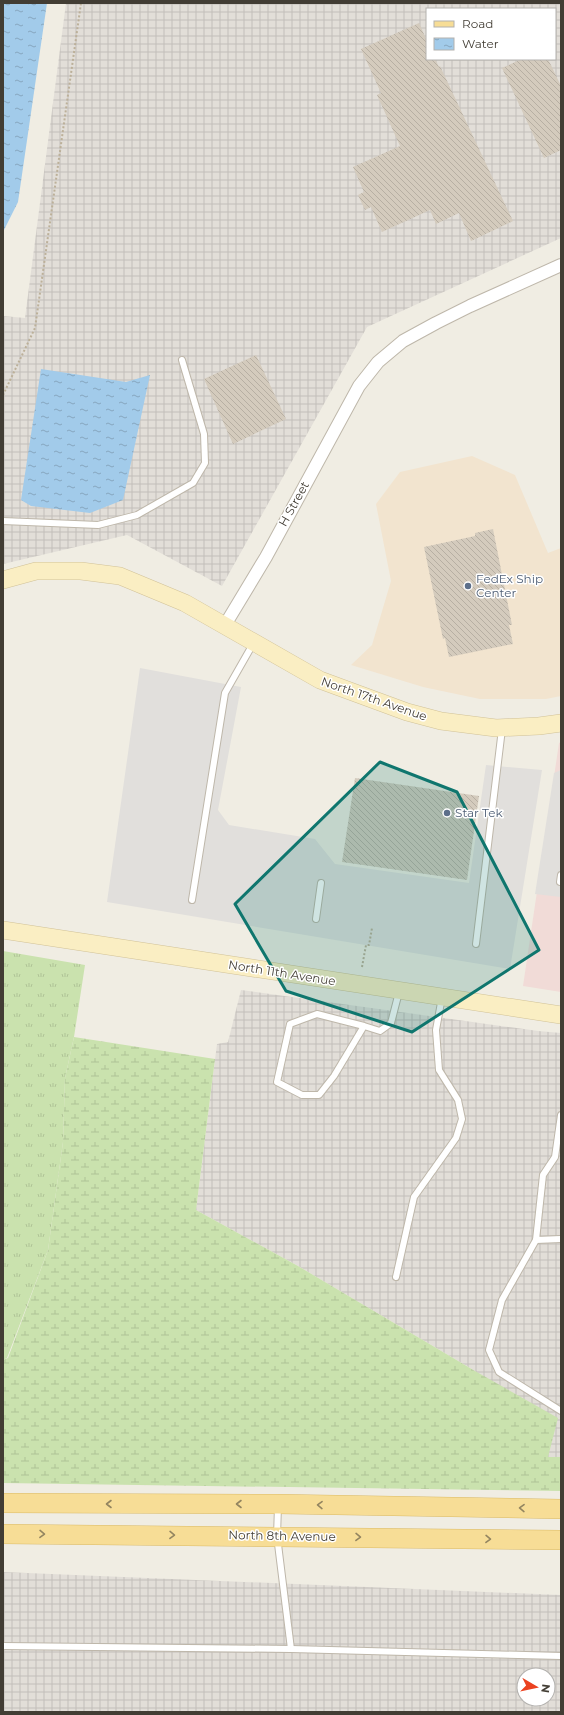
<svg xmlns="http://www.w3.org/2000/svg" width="564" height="1715" viewBox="0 0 564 1715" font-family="Montserrat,sans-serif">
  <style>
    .commercial { fill: #f2e4cf }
    .industrial { fill: url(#industrial-grid); fill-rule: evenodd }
    .medical { fill: #f1dbd7 }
    .grass { fill: url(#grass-tufts) }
    .wetland { fill: url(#wetland-marsh) }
    .parking { fill: #e1dfdc }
    .water { fill: url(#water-ripples) }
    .building { fill: url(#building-back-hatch) }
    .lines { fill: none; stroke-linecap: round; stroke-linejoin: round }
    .lane-casing { stroke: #beb7aa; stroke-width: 8 }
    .street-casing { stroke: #beb7aa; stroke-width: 14 }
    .secondary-casing { stroke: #d1c298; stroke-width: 18 }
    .primary-casing { stroke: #daba67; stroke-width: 20 }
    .path { stroke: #bcb099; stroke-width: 2; stroke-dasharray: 2 2; stroke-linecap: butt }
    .lane { stroke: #fff; stroke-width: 6 }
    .street { stroke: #fff; stroke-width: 12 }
    .secondary { stroke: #faeec3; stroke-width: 17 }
    .primary { stroke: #f7dd96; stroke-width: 19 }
    .oneway { stroke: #938560 }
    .marked { fill: #0f766e; fill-opacity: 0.2; stroke: #0f766e; stroke-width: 3; stroke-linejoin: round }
    .service-dot { fill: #5c6f8a; stroke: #fff; stroke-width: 1.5 }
    .labels { text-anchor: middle; stroke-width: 3; stroke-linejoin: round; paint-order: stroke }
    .street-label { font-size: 12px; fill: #423d34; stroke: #fff }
    .service-label { font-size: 12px; fill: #4e5e75; stroke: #fff; text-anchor: start }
  </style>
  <defs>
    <pattern id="industrial-grid" width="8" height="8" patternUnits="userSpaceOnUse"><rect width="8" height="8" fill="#e2ded8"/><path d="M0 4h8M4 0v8" fill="none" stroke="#c3bfba"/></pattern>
    <pattern id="grass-tufts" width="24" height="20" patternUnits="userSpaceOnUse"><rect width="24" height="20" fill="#cae2ae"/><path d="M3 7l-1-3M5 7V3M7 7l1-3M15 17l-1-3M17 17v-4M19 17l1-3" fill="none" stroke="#afc396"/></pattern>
    <pattern id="wetland-marsh" width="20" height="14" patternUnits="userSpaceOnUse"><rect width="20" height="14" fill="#cae2ae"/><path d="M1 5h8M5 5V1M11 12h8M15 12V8" fill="none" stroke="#afc396"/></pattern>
    <pattern id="water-ripples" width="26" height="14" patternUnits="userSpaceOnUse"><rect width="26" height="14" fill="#a2cbea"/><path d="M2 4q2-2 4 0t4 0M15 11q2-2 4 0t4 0" fill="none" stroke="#86a6be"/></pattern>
    <pattern id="building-back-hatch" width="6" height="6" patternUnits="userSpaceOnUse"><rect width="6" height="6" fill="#d4cbbd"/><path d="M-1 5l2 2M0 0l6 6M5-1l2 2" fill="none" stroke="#b7afa3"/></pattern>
  </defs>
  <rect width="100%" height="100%" fill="#f0ede3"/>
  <polygon class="commercial" points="472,456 515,475 548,553 561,548 561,696 546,699 480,699 423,687 351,665 372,645 391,581 376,504 400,472"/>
  <g class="industrial">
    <path d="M66 3H561V238L367 327 222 586 127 535 3 564V316L25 318ZM427 9H555V59H427Z"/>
    <polygon points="241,990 538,1031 561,1033 561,1457 548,1458 475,1371 298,1266 196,1210 217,1044 228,1042"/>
    <path d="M3 1572 561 1595V1712H3ZM524 1675H548V1699H524Z"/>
  </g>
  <polygon class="medical" points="561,742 561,992 523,986 559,743"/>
  <polygon class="grass" points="3,951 85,965 74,1037 65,1078 63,1142 48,1250 7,1358 3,1360"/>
  <polygon class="wetland" points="74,1037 215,1059 196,1210 298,1266 475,1371 558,1418 548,1457 561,1457 561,1491 3,1483 3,1360 8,1358 48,1250 63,1142 65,1078"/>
  <g class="parking">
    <polygon points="140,668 241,687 218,810 229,825 315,839 335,864 469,883 486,765 542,770 510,969 107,902"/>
    <polygon points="561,770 561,897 535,894 554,773"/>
  </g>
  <g class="water">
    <polygon points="3,3 47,3 18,202 3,232"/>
    <polygon points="41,369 126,382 150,375 123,500 90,513 31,506 21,500"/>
  </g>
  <g class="building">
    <polygon points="419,23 427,41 427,59 435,59 439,67 440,66 513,221 471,241 459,213 436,224 430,210 382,232 371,207 365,210 358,195 364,192 353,167 400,146 377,95 381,93 361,49"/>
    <polygon points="522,59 548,59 561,86 561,150 544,158 502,68"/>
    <polygon points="256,355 286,419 233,444 204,379"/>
    <polygon points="493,529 512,625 509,625 513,644 449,657 445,638 443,639 424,547 475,536 475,533"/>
    <polygon points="355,778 479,796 467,880 342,862"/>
  </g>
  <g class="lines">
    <g class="lane-casing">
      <g id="lane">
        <polyline points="3,521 98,525 137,515 193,483 205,463 204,434 182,360"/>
        <polyline points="560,882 561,875"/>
        <polyline points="192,900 225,693 253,644"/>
        <polyline points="316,919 321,883"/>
        <polyline points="476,944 502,729"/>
        <polyline points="364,1026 317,1014 290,1024 277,1082 302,1095 319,1095 334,1076 364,1026 380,1031 391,1023 399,992"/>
        <polyline points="561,1115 555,1157 543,1175 536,1240 561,1239"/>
        <polyline points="536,1240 502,1300 489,1350 499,1372 561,1411"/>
        <polyline points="396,1277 414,1197 456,1138 462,1119 458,1100 439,1070 436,1030 442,997"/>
        <polyline points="3,1646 291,1649 277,1536 278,1506"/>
        <polyline points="291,1649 561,1656"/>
      </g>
    </g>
    <g class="street-casing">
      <polyline id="street" points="225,625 266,557 359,386 378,362 403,341 436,323 470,306 561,265"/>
    </g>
    <g class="secondary-casing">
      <g id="secondary">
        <polyline points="3,580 36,571 81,571 120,576 185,603 320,680 407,712 441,721 496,728 539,726 561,723"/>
        <polyline points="3,930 561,1015"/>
      </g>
    </g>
    <g class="primary-casing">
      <g id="primary">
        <polyline points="3,1503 278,1504 561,1509"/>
        <polyline points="3,1534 561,1540"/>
      </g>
    </g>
    <g class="path">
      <polyline points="3,395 35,328 81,3"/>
      <polyline points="362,967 366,945 369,945 372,928"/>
    </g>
    <use href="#lane" class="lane"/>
    <use href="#street" class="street"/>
    <use href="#secondary" class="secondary"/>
    <use href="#primary" class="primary"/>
  </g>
  <defs><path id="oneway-chevron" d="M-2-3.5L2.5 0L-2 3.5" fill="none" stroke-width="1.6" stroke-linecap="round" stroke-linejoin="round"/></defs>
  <g class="oneway">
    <use href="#oneway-chevron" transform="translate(109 1504) rotate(-180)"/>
    <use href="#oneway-chevron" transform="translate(239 1504) rotate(-180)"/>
    <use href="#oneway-chevron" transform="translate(320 1505) rotate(-179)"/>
    <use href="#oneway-chevron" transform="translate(522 1508) rotate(-179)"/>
    <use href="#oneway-chevron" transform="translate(42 1534) rotate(1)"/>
    <use href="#oneway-chevron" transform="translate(172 1535) rotate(1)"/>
    <use href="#oneway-chevron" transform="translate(358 1537) rotate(1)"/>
    <use href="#oneway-chevron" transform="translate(488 1539) rotate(1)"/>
  </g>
  <path class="marked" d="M380 762 457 792 539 950 412 1032 286 991 235 904Z"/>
  <g class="service-dot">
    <circle cx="468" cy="586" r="4"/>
    <circle cx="447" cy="813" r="4"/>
  </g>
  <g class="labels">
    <g class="street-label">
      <text transform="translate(294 504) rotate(-61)" y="4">H Street</text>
      <text transform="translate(374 699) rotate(19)" y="4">North 17th Avenue</text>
      <text transform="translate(282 973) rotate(9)" y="4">North 11th Avenue</text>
      <text transform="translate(282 1536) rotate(1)" y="4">North 8th Avenue</text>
    </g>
    <g class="service-label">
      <text x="476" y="583">FedEx Ship<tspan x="476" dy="14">Center</tspan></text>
      <text x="455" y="817">Star Tek</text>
    </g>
  </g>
  <rect width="564" height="1715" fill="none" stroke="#423d34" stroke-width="8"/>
  <rect x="426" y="8" width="130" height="52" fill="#ffffff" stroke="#b3b1ae"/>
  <rect x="434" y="21" width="20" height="6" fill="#f7dd96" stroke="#b3b1ae"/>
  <text x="462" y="28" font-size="12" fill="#423d34">Road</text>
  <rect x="434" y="38" width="20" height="12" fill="url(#water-ripples)" stroke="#b3b1ae"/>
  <text x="462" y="48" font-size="12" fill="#423d34">Water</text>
  <g transform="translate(536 1687) rotate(99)"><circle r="19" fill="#ffffff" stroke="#b3b1ae"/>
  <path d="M0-3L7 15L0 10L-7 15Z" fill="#eb4220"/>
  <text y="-6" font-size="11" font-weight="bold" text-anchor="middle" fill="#423d34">N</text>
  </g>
</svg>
